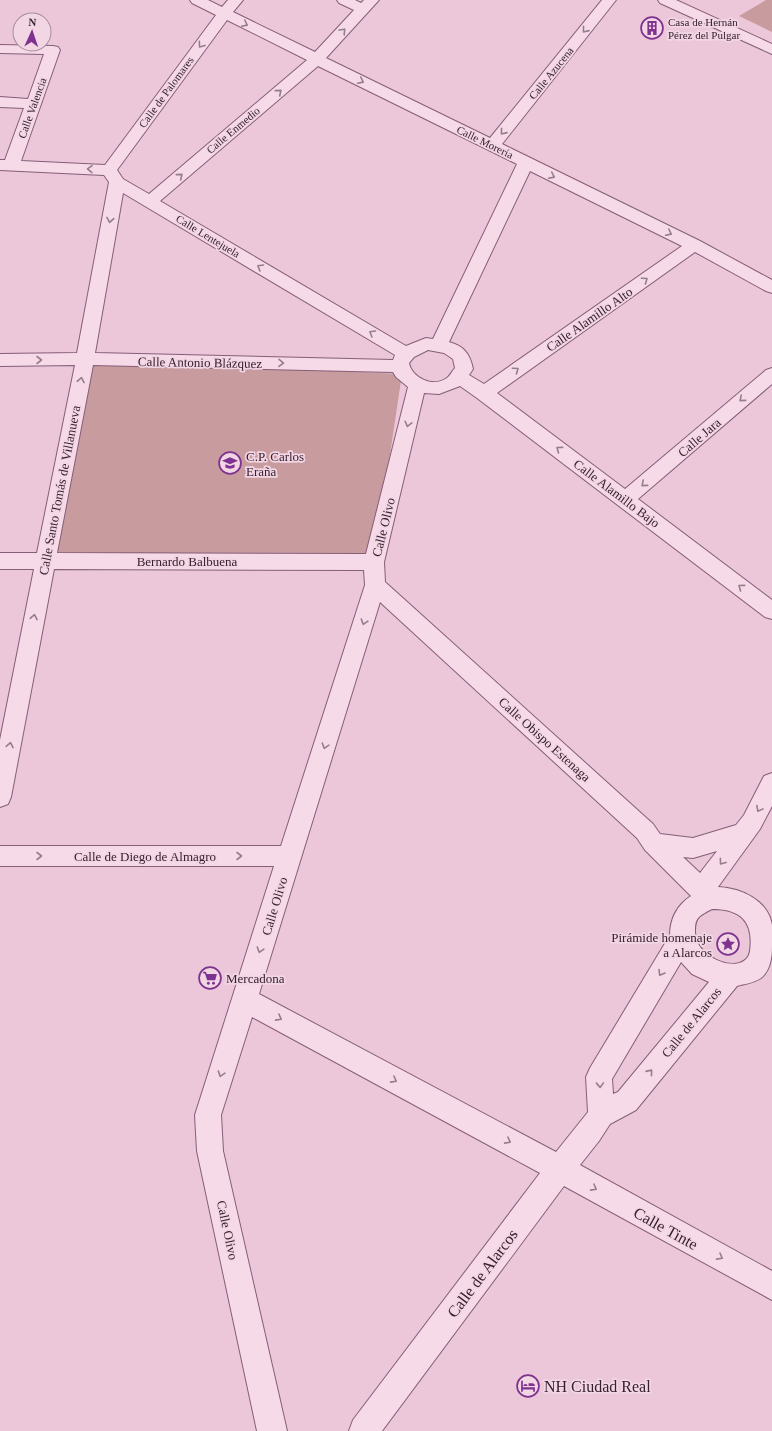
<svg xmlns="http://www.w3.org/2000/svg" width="772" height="1431" viewBox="0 0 772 1431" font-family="Georgia,serif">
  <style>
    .green { fill: #c89c9f }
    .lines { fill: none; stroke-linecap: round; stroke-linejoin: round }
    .street-casing { stroke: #855e78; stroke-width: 2 }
    .street { fill: #f6dae8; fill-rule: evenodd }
    .oneway { stroke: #967d8c }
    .labels { text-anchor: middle; stroke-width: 3.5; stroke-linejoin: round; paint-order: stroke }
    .far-poi-label { font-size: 11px; fill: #372030; stroke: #f3d6e4; text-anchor: start }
    .far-street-label { font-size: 11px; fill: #372030; stroke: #f3d6e4 }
    .street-label { font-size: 13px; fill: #372030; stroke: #f3d6e4 }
    .poi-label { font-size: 13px; fill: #372030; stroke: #f3d6e4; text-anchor: start }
    .near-street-label { font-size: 16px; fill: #372030; stroke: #f3d6e4 }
    .near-poi-label { font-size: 16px; fill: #372030; stroke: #f3d6e4; text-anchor: start }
  </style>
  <rect width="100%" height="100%" fill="#ebc7d9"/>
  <g class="green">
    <polygon points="766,0 772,0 772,32 739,16"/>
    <polygon points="85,359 402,374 374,562 45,560"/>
  </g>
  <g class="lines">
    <g class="street-casing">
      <g id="street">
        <path d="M190 0H208L222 7 228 0H243L233 12 315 52 354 10 339 3 337 0H355L361 3 364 0H379L326 58 490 138 602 0H616L502 144 700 241 772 280V293L766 291 695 252 497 393 625 489 766 370 772 368V384L638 499 772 600V619L765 617 477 398 460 386 439 394 424 393 384 562 385 582 653 824 660 834 693 838 736 825 744 815 764 776 772 773V806L760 829 718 887C741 888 768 900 772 925 772 932 772 940 772 947 772 958 770 971 761 978 754 983 744 984 737 986L636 1110 610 1124 599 1141 580 1165 772 1271V1300L564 1186 382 1431H349L353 1420 540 1173 252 1017 221 1115 223 1151 287 1431H257L197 1151 195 1115 274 866H0V846H281L365 585 364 570 54 569 11 797 8 804 0 807V740L34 569H0V553H37L75 365 0 366V354L77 353 109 182 104 175 0 170V160H5L24 108 0 107V97L28 99 44 54 0 53V45L53 46 58 47 60 50 21 161 105 165 216 15 192 3ZM227 20 307 60 149 194 123 179 117 170ZM318 66 517 164 433 339 426 338 406 346 160 201ZM530 171 682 246 484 384 469 375 473 369C470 354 464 346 449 342ZM123 193 395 355 393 360 95 353ZM428 350 444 353 453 359 455 368C452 371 450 376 447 378 433 388 412 378 409 363L414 357ZM93 365 393 372 396 377 408 387 366 554 57 553ZM380 602 637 838 645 850 691 896C677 905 670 919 670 935L590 1068 586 1077 588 1112 556 1152 259 994ZM717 851 700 873 683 857 693 858ZM712 909C740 909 754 921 750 951 746 977 694 960 695 931 695 926 695 921 699 917 702 914 708 911 712 909ZM681 962 692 974 709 982 618 1092 613 1094 612 1079Z"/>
        <polygon points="658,0 676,0 772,44 772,54 660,3"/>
      </g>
    </g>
    <use href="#street" class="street"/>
  </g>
  <defs><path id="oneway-chevron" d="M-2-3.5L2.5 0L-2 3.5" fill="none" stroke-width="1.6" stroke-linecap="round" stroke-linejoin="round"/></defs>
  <g class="oneway">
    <use href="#oneway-chevron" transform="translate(245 24) rotate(26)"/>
    <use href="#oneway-chevron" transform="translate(585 30) rotate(129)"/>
    <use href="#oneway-chevron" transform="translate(343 31) rotate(-47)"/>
    <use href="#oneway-chevron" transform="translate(201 45) rotate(126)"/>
    <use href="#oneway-chevron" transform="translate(361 81) rotate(26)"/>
    <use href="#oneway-chevron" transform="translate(279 92) rotate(-40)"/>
    <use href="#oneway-chevron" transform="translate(503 132) rotate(129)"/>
    <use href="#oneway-chevron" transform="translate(90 169) rotate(-178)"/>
    <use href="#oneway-chevron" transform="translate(180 176) rotate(-40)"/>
    <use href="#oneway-chevron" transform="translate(552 176) rotate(26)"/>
    <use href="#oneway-chevron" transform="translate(110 220) rotate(100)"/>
    <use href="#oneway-chevron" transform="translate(669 233) rotate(26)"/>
    <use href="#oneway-chevron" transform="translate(260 267) rotate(-149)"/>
    <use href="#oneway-chevron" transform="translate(645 280) rotate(-35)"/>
    <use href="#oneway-chevron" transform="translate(372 333) rotate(-149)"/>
    <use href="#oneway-chevron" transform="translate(39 360)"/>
    <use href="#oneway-chevron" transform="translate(281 363) rotate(1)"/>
    <use href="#oneway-chevron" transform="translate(516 370) rotate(-35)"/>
    <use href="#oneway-chevron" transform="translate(81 380) rotate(-79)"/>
    <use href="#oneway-chevron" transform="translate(742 399) rotate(139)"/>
    <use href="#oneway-chevron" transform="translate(408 424) rotate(104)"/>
    <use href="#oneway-chevron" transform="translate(559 449) rotate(-143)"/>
    <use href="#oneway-chevron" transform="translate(644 484) rotate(139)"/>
    <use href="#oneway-chevron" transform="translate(741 587) rotate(-143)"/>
    <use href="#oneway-chevron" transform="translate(34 617) rotate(-79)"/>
    <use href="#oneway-chevron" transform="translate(364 622) rotate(107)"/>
    <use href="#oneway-chevron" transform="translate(10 745) rotate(-79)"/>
    <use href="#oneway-chevron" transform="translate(325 746) rotate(107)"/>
    <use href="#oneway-chevron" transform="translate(759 809) rotate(118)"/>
    <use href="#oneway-chevron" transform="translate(39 856)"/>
    <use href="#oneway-chevron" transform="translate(239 856)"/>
    <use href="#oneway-chevron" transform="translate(722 862) rotate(126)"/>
    <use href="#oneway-chevron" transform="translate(260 950) rotate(107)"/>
    <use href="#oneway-chevron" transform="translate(661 973) rotate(121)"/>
    <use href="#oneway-chevron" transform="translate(279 1018) rotate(28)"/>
    <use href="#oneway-chevron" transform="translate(650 1072) rotate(-51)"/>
    <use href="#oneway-chevron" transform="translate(221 1074) rotate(108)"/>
    <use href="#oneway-chevron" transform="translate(394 1080) rotate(28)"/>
    <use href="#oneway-chevron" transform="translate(600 1085) rotate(88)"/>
    <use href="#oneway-chevron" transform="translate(508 1141) rotate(28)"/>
    <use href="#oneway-chevron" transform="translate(594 1188) rotate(29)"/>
    <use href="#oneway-chevron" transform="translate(720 1257) rotate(29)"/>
  </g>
  <defs>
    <g id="building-ring" transform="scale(1.15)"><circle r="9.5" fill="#f3d6e4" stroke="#7d338f" stroke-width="1.5"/><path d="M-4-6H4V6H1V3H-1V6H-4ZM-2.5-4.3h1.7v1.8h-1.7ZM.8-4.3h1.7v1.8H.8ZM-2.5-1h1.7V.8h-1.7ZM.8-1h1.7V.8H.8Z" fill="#7d338f"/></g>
    <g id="school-ring" transform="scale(1.15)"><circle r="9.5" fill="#f3d6e4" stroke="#7d338f" stroke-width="1.5"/><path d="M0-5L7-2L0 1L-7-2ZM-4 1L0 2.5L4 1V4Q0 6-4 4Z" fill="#7d338f"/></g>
    <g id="sight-ring" transform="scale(1.15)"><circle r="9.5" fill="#f3d6e4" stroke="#7d338f" stroke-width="1.5"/><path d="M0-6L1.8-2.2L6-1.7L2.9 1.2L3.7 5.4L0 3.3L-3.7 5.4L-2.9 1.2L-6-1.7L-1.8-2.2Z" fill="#7d338f"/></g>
    <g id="supermarket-ring" transform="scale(1.15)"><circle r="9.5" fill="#f3d6e4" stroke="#7d338f" stroke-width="1.5"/><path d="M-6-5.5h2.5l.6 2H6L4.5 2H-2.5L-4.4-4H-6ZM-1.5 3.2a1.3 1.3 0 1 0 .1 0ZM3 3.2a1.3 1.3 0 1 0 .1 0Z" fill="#7d338f"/></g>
    <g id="hotel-ring" transform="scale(1.15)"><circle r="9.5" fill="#f3d6e4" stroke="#7d338f" stroke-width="1.5"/><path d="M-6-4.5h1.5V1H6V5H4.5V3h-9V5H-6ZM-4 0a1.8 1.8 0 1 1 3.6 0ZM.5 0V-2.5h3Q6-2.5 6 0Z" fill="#7d338f"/></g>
  </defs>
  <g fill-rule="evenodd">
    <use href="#building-ring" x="652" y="28"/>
    <use href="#school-ring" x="230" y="463"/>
    <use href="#sight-ring" x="728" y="944"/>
    <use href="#supermarket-ring" x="210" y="978"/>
    <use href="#hotel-ring" x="528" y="1386"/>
  </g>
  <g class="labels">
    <g class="far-poi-label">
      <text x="668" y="26">Casa de Hernán<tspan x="668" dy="13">Pérez del Pulgar</tspan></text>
    </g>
    <g class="far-street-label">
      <text transform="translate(551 73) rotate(-51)" y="4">Calle Azucena</text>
      <text transform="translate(166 92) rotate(-54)" y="4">Calle de Palomares</text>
      <text transform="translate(32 108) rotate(-70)" y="4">Calle Valencia</text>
      <text transform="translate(233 130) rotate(-40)" y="4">Calle Enmedio</text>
      <text transform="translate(485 142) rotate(26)" y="4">Calle Morería</text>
      <text transform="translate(208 236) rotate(31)" y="4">Calle Lentejuela</text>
    </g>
    <g class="street-label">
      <text transform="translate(589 319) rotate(-35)" y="5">Calle Alamillo Alto</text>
      <text transform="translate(200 362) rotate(1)" y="5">Calle Antonio Blázquez</text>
      <text transform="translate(699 437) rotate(-41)" y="5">Calle Jara</text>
      <text transform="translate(59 490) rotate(-79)" y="5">Calle Santo Tomás de Villanueva</text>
      <text transform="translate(617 493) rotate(37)" y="5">Calle Alamillo Bajo</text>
      <text transform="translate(383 527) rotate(-76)" y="5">Calle Olivo</text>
      <text x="187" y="566">Bernardo Balbuena</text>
      <text transform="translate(545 739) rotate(42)" y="5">Calle Obispo Estenaga</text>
      <text x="145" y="861">Calle de Diego de Almagro</text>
      <text transform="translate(274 906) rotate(-73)" y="5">Calle Olivo</text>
      <text transform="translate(691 1022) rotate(-51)" y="5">Calle de Alarcos</text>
      <text transform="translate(228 1230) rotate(78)" y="5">Calle Olivo</text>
    </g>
    <g class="poi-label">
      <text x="246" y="461">C.P. Carlos<tspan x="246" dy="15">Eraña</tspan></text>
      <text x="712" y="942" text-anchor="end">Pirámide homenaje<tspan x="712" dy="15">a Alarcos</tspan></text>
      <text x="226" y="983">Mercadona</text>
    </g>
    <g class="near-street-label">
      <text transform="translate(666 1228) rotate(29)" y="6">Calle Tinte</text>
      <text transform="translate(482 1273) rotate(-53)" y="6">Calle de Alarcos</text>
    </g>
    <g class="near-poi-label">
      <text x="544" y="1392">NH Ciudad Real</text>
    </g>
  </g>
  <g transform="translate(32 32) rotate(3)"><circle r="19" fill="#f3d6e4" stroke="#a88d9c"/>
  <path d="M0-3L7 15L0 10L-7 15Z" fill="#7d338f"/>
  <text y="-6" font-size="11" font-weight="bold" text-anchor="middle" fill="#372030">N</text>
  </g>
</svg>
